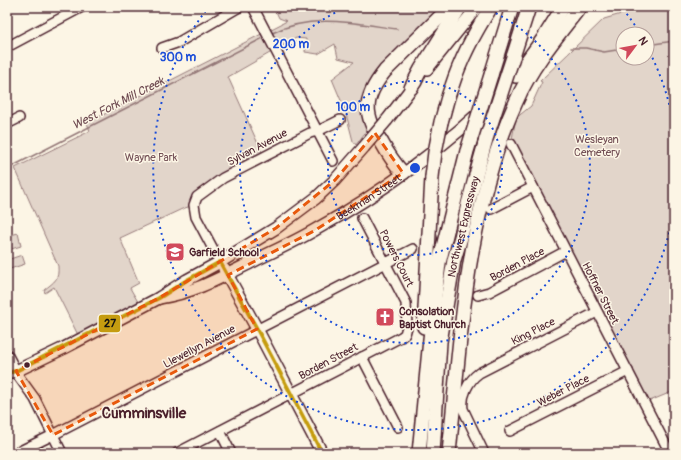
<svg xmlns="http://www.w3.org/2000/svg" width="681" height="460" viewBox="0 0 681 460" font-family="Pangolin,sans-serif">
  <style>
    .green { fill: #e2d5ca; stroke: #967a7a; fill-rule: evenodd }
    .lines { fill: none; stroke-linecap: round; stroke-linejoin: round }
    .stream { stroke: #917474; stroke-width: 1.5 }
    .minor-casing { stroke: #4a1f2b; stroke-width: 12 }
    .major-casing { stroke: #4a1f2b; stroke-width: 14 }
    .highway-casing { stroke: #4a1f2b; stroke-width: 16 }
    .minor { stroke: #fcf5e5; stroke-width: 9 }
    .major { stroke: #fcf5e5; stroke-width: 11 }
    .highway { stroke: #fcf5e5; stroke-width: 13 }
    .major-bridge-casing { stroke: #4a1f2b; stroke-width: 14; stroke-linecap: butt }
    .highway-bridge-casing { stroke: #4a1f2b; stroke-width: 16; stroke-linecap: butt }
    .major-bridge { stroke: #fcf5e5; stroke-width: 11 }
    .highway-bridge { stroke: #fcf5e5; stroke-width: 13 }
    .bus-1-casing { stroke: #fcf5e5; stroke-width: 7 }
    .bus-1 { stroke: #c59c10; stroke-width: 4 }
    .marked { fill: #e8590c; fill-opacity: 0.2; stroke: #e8590c; stroke-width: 3; stroke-dasharray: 8 5; stroke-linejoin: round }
    .ring { fill: none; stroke: #1d4ed8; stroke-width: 2; stroke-dasharray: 2 4 }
    .bus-dot { fill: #4a1f2b; stroke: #fcf5e5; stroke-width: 1.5 }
    .labels { text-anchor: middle; stroke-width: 3; stroke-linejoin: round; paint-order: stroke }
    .park-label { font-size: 11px; fill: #704c53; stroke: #fcf5e5 }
    .street-label { font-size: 11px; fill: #4a1f2b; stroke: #fcf5e5 }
    .poi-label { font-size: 11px; font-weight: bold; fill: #4a1f2b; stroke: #fcf5e5; text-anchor: start }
    .water-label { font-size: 12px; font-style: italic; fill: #6d4950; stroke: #fcf5e5 }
    .district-label { font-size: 15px; font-weight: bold; fill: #4a1f2b; stroke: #fcf5e5 }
    .centre { fill: #1d4ed8; stroke: #fcf5e5; stroke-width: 2 }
    .ring-label { font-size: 12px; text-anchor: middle; font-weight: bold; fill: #1d4ed8; stroke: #fcf5e5; stroke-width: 3; stroke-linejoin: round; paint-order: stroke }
    .line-badge { stroke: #fcf5e5; stroke-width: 1.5 }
    .pale-badge-label { font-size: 11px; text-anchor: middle; font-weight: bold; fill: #111 }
  </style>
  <rect width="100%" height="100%" fill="#fcf5e5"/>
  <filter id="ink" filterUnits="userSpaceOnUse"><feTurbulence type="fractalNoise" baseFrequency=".025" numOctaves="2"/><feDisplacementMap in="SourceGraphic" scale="8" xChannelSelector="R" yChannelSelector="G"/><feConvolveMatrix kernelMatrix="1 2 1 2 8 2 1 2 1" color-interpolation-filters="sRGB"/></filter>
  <g filter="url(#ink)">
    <g class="green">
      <path d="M274 7H441L389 57 368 83 363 103 367 130 356 145 353 141 345 110 332 79 354 62 338 58 335 44 318 54 305 52 306 39 296 38 228 77 264 157 223 178 194 205 182 209 120 238 139 283 130 288 141 307 80 339 54 287 45 293 44 290C55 281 59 280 58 266L15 168 90 131 87 123 287 21 279 18Z"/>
      <path d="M645 7H674V391L645 403 511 144 516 118 531 106 542 82 540 81 604 19ZM623 34H647V58H623Z"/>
      <polygon points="18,233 21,246 8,250 7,236"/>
      <polygon points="22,255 25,264 10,269 7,260"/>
    </g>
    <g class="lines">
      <g class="stream">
        <path d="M270 34C312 13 353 23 397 29"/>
        <polyline points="647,45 674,41"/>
        <polyline points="571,48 586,48 604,52 623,49"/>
        <polyline points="7,169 265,37"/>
      </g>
      <g class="minor-casing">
        <g id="minor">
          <polyline points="253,7 333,161"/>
          <polyline points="7,47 82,7"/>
          <polyline points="162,48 179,42 239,7"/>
          <polyline points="7,124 19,118"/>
          <polyline points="511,144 670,453"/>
          <polyline points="491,209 533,187"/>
          <polyline points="220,262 196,217 194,205 197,197 223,178 310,133 318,131 340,120"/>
          <polyline points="478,295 489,292 566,251"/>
          <polyline points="7,354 19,377 35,399 62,453"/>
          <polyline points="362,357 398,427"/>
          <polyline points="220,431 231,453"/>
          <polyline points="510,431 628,371"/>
          <polyline points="16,453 53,435 413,249"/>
          <polyline points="177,453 401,337 405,334 407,327 406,303 362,218"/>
          <path d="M484 453 463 409C461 396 468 381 479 373L597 312"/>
        </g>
      </g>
      <g class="major-casing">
        <g id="major">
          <polyline points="427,69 477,7"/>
          <polyline points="387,120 416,82"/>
          <polyline points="224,269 257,329 322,453"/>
          <path id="s1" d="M159 298C194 293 222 277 254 261 274 251 294 242 313 231 380 194 448 145 502 91"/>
          <polyline points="7,373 16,371 64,348 159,298 187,280 220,262 276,228 316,198 335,180 364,147"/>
        </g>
      </g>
      <g class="highway-casing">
        <g id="highway">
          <polyline points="513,57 529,7"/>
          <polyline points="491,75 512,7"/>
          <polyline points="516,76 543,39 563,7"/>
          <polyline points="411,88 421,69 460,7"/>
          <path d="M441 122C445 110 447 97 452 86 461 58 475 32 491 7"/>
          <path d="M403 173C395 164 388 154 382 143 363 114 363 98 385 71L450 7"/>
          <polyline points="424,327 432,177"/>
          <polyline points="419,453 430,339 439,263 467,151"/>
          <path id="s2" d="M433 453 440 342 454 260 461 237 468 204 486 139"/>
          <path d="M449 453C461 334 466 212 516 102 531 67 557 36 580 7"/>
        </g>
      </g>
      <use href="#minor" class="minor"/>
      <use href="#major" class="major"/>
      <use href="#highway" class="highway"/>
      <g class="major-bridge-casing">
        <polyline id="major-bridge" points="364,147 387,120"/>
      </g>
      <g class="highway-bridge-casing">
        <g id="highway-bridge">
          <polyline points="486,139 513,57"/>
          <polyline points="467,151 491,75"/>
          <polyline points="432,177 435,152 441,122"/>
        </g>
      </g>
      <use href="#major-bridge" class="major-bridge"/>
      <use href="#highway-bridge" class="highway-bridge"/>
      <g class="bus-1-casing">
        <polyline id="bus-1" points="7,373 16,371 159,298 187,280 220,262 257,329 322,453"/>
      </g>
      <use href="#bus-1" class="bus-1"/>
    </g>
  </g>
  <path class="marked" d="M375 133 403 173 314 231 228 275 257 329 53 435 16 371 159 298 276 228 335 180Z"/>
  <g class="ring">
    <circle cx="415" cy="168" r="87"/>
    <path d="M485 8A175 175 0 1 1 345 8"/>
    <path d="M674 209A262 262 0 1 1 207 9M623 9A262 262 0 0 1 640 33M647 47A262 262 0 0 1 674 127"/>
  </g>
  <defs>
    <g id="school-square" transform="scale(1)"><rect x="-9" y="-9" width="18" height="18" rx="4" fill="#d1495b" stroke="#fcf5e5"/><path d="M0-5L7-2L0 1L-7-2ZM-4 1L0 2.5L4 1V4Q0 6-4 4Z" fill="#fff"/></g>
    <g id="church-square" transform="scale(1)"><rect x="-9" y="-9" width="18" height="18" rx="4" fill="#d1495b" stroke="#fcf5e5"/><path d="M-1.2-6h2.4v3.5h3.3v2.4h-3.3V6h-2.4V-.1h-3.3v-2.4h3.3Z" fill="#fff"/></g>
  </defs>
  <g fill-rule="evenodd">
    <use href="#school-square" x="175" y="252"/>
    <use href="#church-square" x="385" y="317"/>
  </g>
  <circle class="bus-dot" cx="27" cy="365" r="3.5"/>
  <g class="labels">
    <g class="park-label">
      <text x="597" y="143">Wesleyan<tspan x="597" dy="13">Cemetery</tspan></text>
      <text x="151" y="161">Wayne Park</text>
    </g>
    <g class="street-label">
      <text transform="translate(257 147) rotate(-28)" y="4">Sylvan Avenue</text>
      <text dy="4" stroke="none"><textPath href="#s1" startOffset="234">Beekman Street</textPath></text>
      <text dy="4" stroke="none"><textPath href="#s2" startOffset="229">Northwest Expressway</textPath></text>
      <text transform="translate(397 258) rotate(63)" y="4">Powers Court</text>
      <text transform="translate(517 264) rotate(-28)" y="4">Borden Place</text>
      <text transform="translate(601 293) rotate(63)" y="4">Hoffner Street</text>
      <text transform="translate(533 331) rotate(-27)" y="4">King Place</text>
      <text transform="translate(199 346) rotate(-28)" y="4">Llewellyn Avenue</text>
      <text transform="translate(328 361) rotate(-28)" y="4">Borden Street</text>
      <text transform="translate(563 390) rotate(-27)" y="4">Weber Place</text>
    </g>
    <g class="poi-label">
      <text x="189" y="256">Garfield School</text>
      <text x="399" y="315">Consolation<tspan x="399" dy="13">Baptist Church</tspan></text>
    </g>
    <g class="water-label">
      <text transform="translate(118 103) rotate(-27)" y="4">West Fork Mill Creek</text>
    </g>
    <g class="district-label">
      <text x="144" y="418">Cumminsville</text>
    </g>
  </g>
  <circle cx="415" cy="168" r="6" class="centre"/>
  <g class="ring-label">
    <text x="291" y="48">200 m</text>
    <text x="178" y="61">300 m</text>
    <text x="353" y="111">100 m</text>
  </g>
  <rect class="line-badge" x="98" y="314" width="23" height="19" rx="4" fill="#c59c10"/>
  <g class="pale-badge-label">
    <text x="110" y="327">27</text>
  </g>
  <rect width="681" height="460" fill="none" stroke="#fcf5e5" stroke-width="24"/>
  <rect x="12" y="12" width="657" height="436" fill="none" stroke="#4a1f2b" stroke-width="1.5" filter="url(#ink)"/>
  <g transform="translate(635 46) rotate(58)"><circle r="19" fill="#fcf5e5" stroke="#b59f9b"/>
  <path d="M0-3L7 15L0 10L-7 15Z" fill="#d1495b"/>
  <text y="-6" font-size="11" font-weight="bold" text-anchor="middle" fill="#4a1f2b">N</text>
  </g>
</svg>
